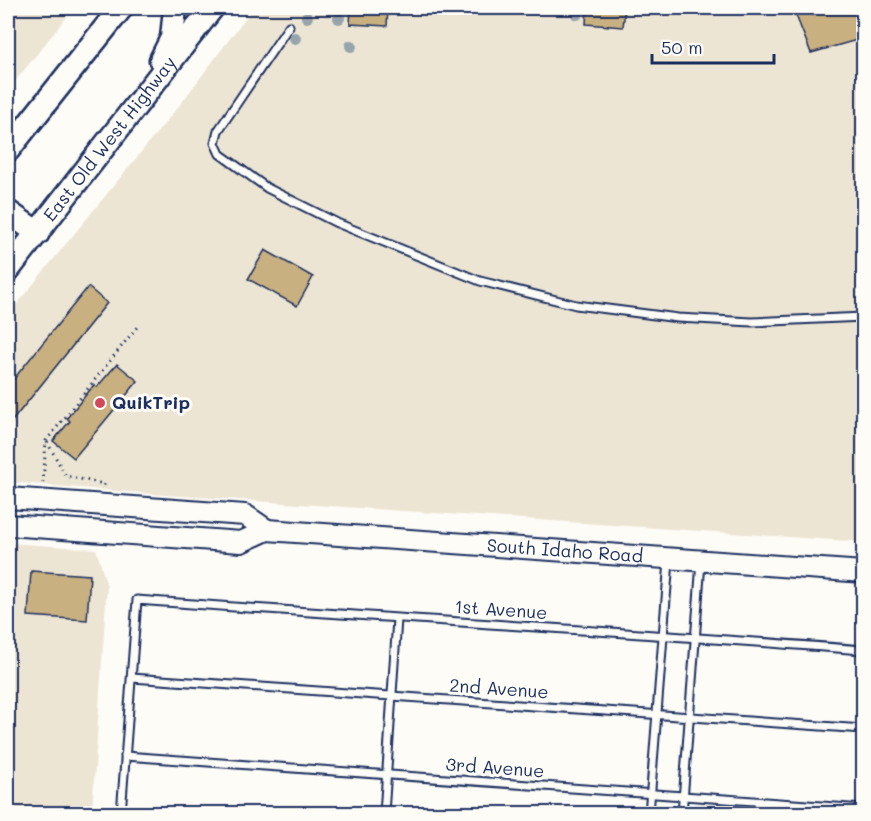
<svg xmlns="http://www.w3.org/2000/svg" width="871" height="821" viewBox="0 0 871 821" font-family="Mali,sans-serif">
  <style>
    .built { fill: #ede5d3 }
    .building { fill: #c9b080; stroke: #1b2f5e; stroke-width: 1.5 }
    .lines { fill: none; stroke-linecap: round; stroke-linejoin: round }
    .lane-casing { stroke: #1b2f5e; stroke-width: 11 }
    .secondary-casing { stroke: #1b2f5e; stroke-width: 24 }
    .primary-casing { stroke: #1b2f5e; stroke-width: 27 }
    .path { stroke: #1b2f5e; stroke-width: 3; stroke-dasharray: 1.5 4.5; stroke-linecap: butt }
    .lane { stroke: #fdfcf7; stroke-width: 7 }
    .secondary { stroke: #fdfcf7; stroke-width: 20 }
    .primary { stroke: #fdfcf7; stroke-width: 22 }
    .tree { fill: #97a4ac }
    .poi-dot { fill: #d1495b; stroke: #fdfcf7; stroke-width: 2 }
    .labels { text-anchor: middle; stroke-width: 6; stroke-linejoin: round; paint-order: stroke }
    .street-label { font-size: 18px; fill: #1b2f5e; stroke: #fdfcf7 }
    .poi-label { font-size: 18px; font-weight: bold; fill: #1b2f5e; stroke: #fdfcf7; text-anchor: start }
  </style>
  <rect width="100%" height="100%" fill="#fdfcf7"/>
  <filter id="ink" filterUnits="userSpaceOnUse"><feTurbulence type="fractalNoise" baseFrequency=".0167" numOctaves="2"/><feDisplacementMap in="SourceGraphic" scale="12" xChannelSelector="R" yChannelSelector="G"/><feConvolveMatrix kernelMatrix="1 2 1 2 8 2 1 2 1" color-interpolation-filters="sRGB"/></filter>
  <g filter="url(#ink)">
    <g class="built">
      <polygon points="8,8 74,8 8,90"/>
      <polygon points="253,8 863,8 863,542 152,494 8,482 8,315 182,102"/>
      <polygon points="8,543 96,549 107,586 92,813 8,813"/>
    </g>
    <g class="building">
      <polygon points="351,8 388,8 387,26 350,24"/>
      <polygon points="445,8 535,8 535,14"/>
      <polygon points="587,8 625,8 623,27 586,24"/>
      <polygon points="793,8 864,8 864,38 811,53"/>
      <polygon points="265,250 313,277 297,306 248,279"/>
      <polygon points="88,287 107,303 8,426 8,386"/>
      <polygon points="117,364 138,381 74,458 53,441 70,421 67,418 94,385 97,387"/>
      <polygon points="31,571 90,575 87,620 28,616"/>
    </g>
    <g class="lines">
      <g class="lane-casing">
        <g id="lane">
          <polyline points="289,26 218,131 215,143 220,154 267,188 337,223 480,281 576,305 678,318 752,322 864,317"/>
          <polyline points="132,678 864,729"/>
          <polyline points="125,756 864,809"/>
          <path d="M121 814 137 600C379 618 622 631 864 650"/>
          <polyline points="384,814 397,619"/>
          <polyline points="649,814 669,561"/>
          <polyline points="682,814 701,562"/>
        </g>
      </g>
      <g class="secondary-casing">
        <g id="secondary">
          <polyline points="8,498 245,515 267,530"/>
          <path id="s1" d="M8 525 241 542 267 530 864 572"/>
        </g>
      </g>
      <g class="primary-casing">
        <g id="primary">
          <polyline points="161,60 172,38 175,8"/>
          <polyline points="8,150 121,8"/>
          <polyline points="8,212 38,233"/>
          <path id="s2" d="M8 270 212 8"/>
        </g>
      </g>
      <g class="path">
        <polyline points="47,442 66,476 104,484 104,489"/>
        <polyline points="43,483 46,441 137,327"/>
      </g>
      <use href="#lane" class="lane"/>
      <use href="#secondary" class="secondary"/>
      <use href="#primary" class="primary"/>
    </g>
    <g class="tree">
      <circle cx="577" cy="14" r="6"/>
      <circle cx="307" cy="17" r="6"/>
      <circle cx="339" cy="18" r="6"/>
      <circle cx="295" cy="38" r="6"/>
      <circle cx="351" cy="46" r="6"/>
    </g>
  </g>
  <circle class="poi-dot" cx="100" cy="403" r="6"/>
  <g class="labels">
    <g class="street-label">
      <text dy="6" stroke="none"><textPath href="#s2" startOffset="166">East Old West Highway</textPath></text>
      <text dy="6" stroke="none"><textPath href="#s1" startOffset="561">South Idaho Road</textPath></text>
      <text transform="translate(501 610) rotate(4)" y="6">1st Avenue</text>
      <text transform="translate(499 689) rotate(4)" y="6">2nd Avenue</text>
      <text transform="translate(495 768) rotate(4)" y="6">3rd Avenue</text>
    </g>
    <g class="poi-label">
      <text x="112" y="409">QuikTrip</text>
    </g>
  </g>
  <rect width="871" height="821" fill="none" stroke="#fdfcf7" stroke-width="30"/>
  <rect x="15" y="15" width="841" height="791" fill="none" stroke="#1b2f5e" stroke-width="2" filter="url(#ink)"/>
  <path d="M652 54v9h122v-9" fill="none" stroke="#1b2f5e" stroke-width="3"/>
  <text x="661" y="54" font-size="18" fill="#1b2f5e" stroke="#fdfcf7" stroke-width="4.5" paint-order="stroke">50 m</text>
</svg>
